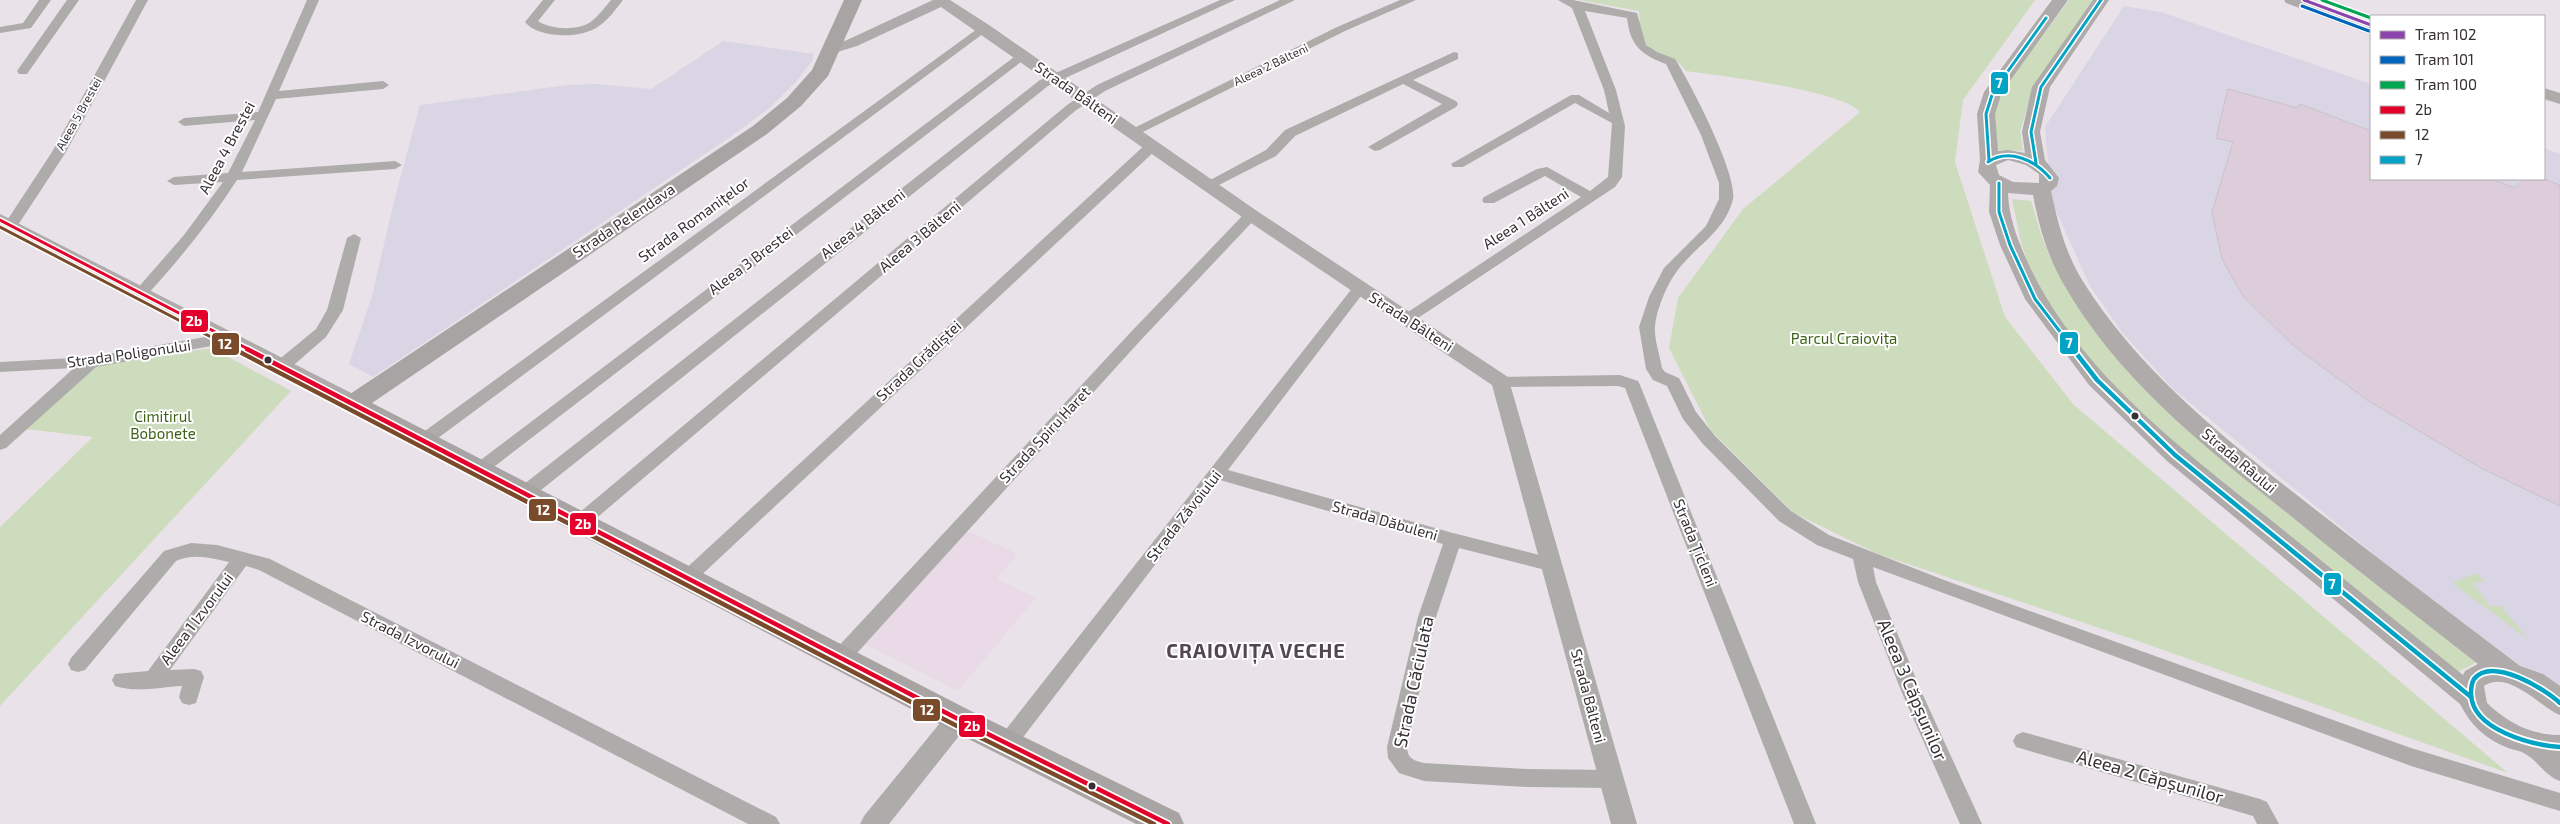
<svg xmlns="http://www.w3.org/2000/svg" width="2560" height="824" viewBox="0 0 2560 824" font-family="'Exo 2',sans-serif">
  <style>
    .commercial { fill: #dad5e4 }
    .built { fill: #eadae8 }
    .green { fill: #ccdcbd }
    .building { fill: #ddcddb; stroke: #c8c2c8 }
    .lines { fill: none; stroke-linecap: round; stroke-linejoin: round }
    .minor { fill: #aeacab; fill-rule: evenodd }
    .tertiary { fill: #aeacab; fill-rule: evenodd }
    .secondary { fill: #aeabaa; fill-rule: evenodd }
    .primary { fill: #a8a4a3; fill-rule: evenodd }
    .bus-1-far1-casing { stroke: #fff; stroke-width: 6 }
    .bus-1-casing { stroke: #fff; stroke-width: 8 }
    .bus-2-far1-casing { stroke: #fff; stroke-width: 6 }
    .bus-2-casing { stroke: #fff; stroke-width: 8 }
    .bus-3-far1-casing { stroke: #fff; stroke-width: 6 }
    .bus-3-casing { stroke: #fff; stroke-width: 8 }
    .bus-1-far1 { stroke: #e4002b; stroke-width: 3 }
    .bus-1 { stroke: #e4002b; stroke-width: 4.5 }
    .bus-2-far1 { stroke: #7a4b2a; stroke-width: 3 }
    .bus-2 { stroke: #7a4b2a; stroke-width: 4.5 }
    .bus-3-far1 { stroke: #03a3c6; stroke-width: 3 }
    .bus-3 { stroke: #03a3c6; stroke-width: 4.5 }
    .tram-1-casing { stroke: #fff; stroke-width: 6 }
    .tram-2-casing { stroke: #fff; stroke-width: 6 }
    .tram-3-casing { stroke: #fff; stroke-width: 6 }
    .tram-1 { stroke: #8e44ad; stroke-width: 3 }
    .tram-2 { stroke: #0065bd; stroke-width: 3 }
    .tram-3 { stroke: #00a651; stroke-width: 3 }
    .bus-dot { fill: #363035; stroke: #fff; stroke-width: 2 }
    .labels { text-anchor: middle; stroke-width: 4; stroke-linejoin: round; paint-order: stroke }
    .far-street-label { font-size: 12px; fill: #363035; stroke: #fff }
    .street-label { font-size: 15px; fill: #363035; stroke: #fff }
    .park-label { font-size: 15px; fill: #3e6317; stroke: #fff }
    .near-street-label { font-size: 18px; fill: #363035; stroke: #fff }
    .district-label { font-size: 20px; font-weight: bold; letter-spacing: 1px; fill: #534752; stroke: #fff }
    .line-badge { stroke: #fff; stroke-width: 2 }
    .badge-label { font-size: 14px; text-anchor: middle; font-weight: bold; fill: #fff }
  </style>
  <rect width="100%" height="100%" fill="#eae2e9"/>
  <g class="commercial">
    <polygon points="2124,6 2161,12 2371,84 2371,179 2544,179 2544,148 2560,154 2560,707 2173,389 2121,331 2090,286 2051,200 2045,127"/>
    <polygon points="723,41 814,54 812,61 796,82 772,106 733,135 373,377 349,364 372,296 394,201 420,105 568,85 596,84 651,89"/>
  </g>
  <polygon class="built" points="968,531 1018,554 997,579 1036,598 958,691 865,644"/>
  <g class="green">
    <path d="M1579 0H2035L1963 100 1955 162 2005 317 2074 405 2508 773 2141 642 1878 554 1794 513 1711 431 1669 348 1678 298 1743 209 1860 112C1844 91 1717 75 1686 71 1676 55 1659 57 1647 45 1639 37 1640 21 1639 11Z"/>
    <polygon points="2069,0 2094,0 2034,86 2020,131 2023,151 1997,150 1994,111 2009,81"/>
    <path d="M2012 199 2031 201C2036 216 2039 231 2045 245 2068 300 2106 345 2145 389L2479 661 2452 675 2185 456 2114 388 2070 336 2035 283 2021 243Z"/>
    <polygon points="212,348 291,391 0,706 0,527 93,437 26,429 96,365"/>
    <polygon points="2476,573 2484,582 2473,583 2490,606 2501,606 2528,639 2452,583"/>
  </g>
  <polygon class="building" points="2228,89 2297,108 2300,104 2371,131 2371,179 2491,179 2515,188 2524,179 2544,179 2560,185 2560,506 2481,468 2367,400 2293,345 2243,296 2222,259 2212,212 2233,142 2216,138"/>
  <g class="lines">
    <g class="minor">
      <polygon points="39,0 51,0 31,28 0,33 0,27 23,23"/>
      <polygon points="67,0 79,0 27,74 19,74 17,71"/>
      <polygon points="136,0 148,0 66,152 16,228 6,228 4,225 52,152"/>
      <path d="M307 0H319L279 91 383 81 389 85 383 89 276 99 242 172 395 161 402 165 395 169 237 180C210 222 179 260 146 296H136L134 293 136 290 184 235 223 182 174 185 167 181 174 177 228 173 255 120 184 126 178 122 184 118 258 112Z"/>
      <path d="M543 0H555L538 21C551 30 579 31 592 21 599 15 605 7 611 0H623C616 9 608 20 599 26 582 39 539 39 525 22Z"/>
      <polygon points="1220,0 1235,0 1048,86 531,498 525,499 519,498 516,493 519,488 1040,80"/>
      <polygon points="1280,0 1295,0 1105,91 1075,111 586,527 580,529 574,527 571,522 574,517 1067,105 1097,85"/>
      <polygon points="1400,0 1416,0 1345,31 1137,135 1127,135 1126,132 1337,27"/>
      <path d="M1558 0H1573L1637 13 1646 45 1657 52 1675 59C1690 82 1738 175 1733 199 1725 233 1693 247 1675 274 1666 287 1656 311 1655 327 1654 339 1660 356 1662 368L1665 372 1679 378 1696 412 1715 436 1791 511 1829 535 1944 580 2411 748 2560 793V811L2411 766 1873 567 1876 582 1922 693 1982 824H1960L1902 693 1858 582 1853 559 1817 545 1779 521 1703 444 1683 419 1667 386 1653 380 1646 369 1639 327 1649 297 1664 268 1706 226 1719 199V183L1701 135 1666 64C1641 55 1630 45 1627 18L1585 11 1616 90 1625 126 1622 177 1615 187 1412 322 1407 323 1399 318 1581 197 1545 176 1494 203H1484L1482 200 1484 197 1537 169 1547 167 1590 191 1608 177 1612 123 1575 103 1463 167H1453L1451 164 1571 95H1579L1609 113 1604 90 1572 8Z"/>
      <polygon points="984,24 990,28 988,30 430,444 418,444 416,440 418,436"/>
      <polygon points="1022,51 1028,55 1026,58 486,473 480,475 474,473 472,469 474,465"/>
      <polygon points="1454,52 1458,53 1458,59 1413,80 1456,101 1458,104 1456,107 1380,150 1375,151 1368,147 1442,104 1403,84 1295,136 1276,156 1213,188 1208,189 1201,185 1266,150 1285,130"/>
      <polygon points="1152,142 1157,143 1159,146 1157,149 693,583 687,585 681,583 678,578 681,573 1147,143"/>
      <polygon points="1251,211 1256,212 1258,215 1256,218 1139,342 848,663 841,665 834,663 831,657 834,651 1129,334 1246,212"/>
      <polygon points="354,234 361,238 343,310 326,337 288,370 276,370 274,366 276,362 316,329 327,310 347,238"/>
      <path d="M1359 284 1366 289 1364 292 1228 470 1453 533 1559 560 1562 565 1559 570 1553 572 1459 548 1436 617 1407 747C1408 759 1413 760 1424 763L1528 769 1611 770 1618 773 1621 779 1618 785 1611 788 1528 787 1424 781 1399 773 1388 758 1387 747 1418 617 1443 544 1220 480 1014 749 1007 752 1000 749 997 743 1000 737 1354 286Z"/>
      <polygon points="228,333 236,338 233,342 96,367 6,448 0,450 0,435 74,368 0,372 0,362 91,357"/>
      <polygon points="1620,375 1638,381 1640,385 1816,824 1794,824 1625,388 1618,386 1501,387 1495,386 1493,382 1495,378 1501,377"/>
      <path d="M191 543 217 545 270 559 776 817 780 824H748L259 570 246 566 170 670 194 669 201 671 204 677 196 703 189 705 182 703 179 697 182 686C161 687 135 693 115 686L112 680 115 674 148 671 229 562C212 558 193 553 176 561L85 670 78 672 71 670 68 664 71 658 164 551Z"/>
      <polygon points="2023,732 2260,799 2267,802 2279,824 2257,824 2253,816 2016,747 2013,741 2016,735"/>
    </g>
    <g class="tertiary">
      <polygon points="933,0 950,0 989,25 1257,211 1508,377 1637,824 1611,824 1492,385 1245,219 941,7 857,46 831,54 824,50 826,47 847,40"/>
      <polygon points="958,708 967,712 970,719 967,726 889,824 860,824 864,816 949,712"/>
    </g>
    <g class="secondary">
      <path d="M2052 0H2068L2002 92 1995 114 1998 151 2008 150 2025 153 2022 132 2032 87 2093 0H2109L2050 87 2040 132 2045 160 2059 178 2057 186 2051 191C2058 224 2066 255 2084 283 2140 372 2225 439 2307 503 2377 558 2449 612 2520 666L2543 674 2560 686V715C2541 708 2509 669 2484 686L2487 703C2508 723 2531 735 2560 735V781C2545 775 2539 763 2527 755 2522 751 2514 750 2508 748 2486 739 2471 726 2460 704L2167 461 2089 385 2025 299 2000 245 1989 212 1990 185 1978 172 1980 160 1977 114 1984 92ZM2008 160 2026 165 2039 174V183L2013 182 1999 175 1996 165ZM2008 193 2033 195C2039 226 2047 255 2063 283 2115 376 2204 447 2286 512 2349 564 2414 614 2478 664L2465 671 2463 675C2406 629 2349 583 2292 537 2196 459 2083 380 2029 265 2018 241 2009 219 2008 193Z"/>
      <polygon points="2284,0 2306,0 2371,24 2371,35 2286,3"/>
      <polygon points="2544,88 2560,93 2560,104 2544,99"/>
      <polygon points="0,214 361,398 364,404 361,410 353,412 345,410 0,228"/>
    </g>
    <polygon class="primary" points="844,0 862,0 828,76 801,106 767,134 372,403 969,710 1179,813 1184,824 1136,824 947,728 344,410 341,404 344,398 753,126 787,98 812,70"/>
    <g class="bus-1-far1-casing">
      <polyline id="bus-1-far1" points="0,220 250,350"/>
    </g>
    <g class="bus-1-casing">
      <polyline id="bus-1" points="247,349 958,719 1168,824"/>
    </g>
    <g class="bus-2-far1-casing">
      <polyline id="bus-2-far1" points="0,227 236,350"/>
    </g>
    <g class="bus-2-casing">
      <polyline id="bus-2" points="234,349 955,725 1154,824"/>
    </g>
    <g class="bus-3-far1-casing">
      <g id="bus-3-far1">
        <polyline points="1989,160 1986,114 1993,92 2046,18"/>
        <path d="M1988 162C2009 148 2035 160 2050 178"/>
        <polyline points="2036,163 2031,132 2041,87 2101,0"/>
        <polyline points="1999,183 1999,212 2010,245 2035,299 2074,350"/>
      </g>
    </g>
    <g class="bus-3-casing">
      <g id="bus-3">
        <polyline points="2073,349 2097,380 2175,455 2471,697"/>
        <path d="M2560 703C2545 689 2492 656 2474 679 2471 684 2471 688 2471 694 2472 730 2532 745 2560 747"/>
      </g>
    </g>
    <use href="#bus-1-far1" class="bus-1-far1"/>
    <use href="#bus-1" class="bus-1"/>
    <use href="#bus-2-far1" class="bus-2-far1"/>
    <use href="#bus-2" class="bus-2"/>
    <use href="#bus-3-far1" class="bus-3-far1"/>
    <use href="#bus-3" class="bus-3"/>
    <g class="tram-1-casing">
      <polyline id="tram-1" points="2304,0 2371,25"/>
    </g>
    <g class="tram-2-casing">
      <polyline id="tram-2" points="2302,6 2369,31"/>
    </g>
    <g class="tram-3-casing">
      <polyline id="tram-3" points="2322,0 2371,18"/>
    </g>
    <use href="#tram-1" class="tram-1"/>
    <use href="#tram-2" class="tram-2"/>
    <use href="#tram-3" class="tram-3"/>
  </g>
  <g class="bus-dot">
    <circle cx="268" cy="360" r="4.5"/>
    <circle cx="2135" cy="416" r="4.5"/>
    <circle cx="1092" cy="786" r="4.5"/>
  </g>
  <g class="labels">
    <g class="far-street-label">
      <text transform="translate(1271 65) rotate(-26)" y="4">Aleea 2 Bâlteni</text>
      <text transform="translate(79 114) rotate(-61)" y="4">Aleea 5 Brestei</text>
    </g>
    <g class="street-label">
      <text transform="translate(1076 93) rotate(35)" y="5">Strada Bâlteni</text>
      <text transform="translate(227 148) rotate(-62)" y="5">Aleea 4 Brestei</text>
      <text transform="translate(1526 219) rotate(-33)" y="5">Aleea 1 Bâlteni</text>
      <text transform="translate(694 220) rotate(-36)" y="5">Strada Romanițelor</text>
      <text transform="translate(624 221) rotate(-34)" y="5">Strada Pelendava</text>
      <text transform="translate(863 224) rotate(-38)" y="5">Aleea 4 Bâlteni</text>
      <text transform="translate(920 237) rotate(-40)" y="5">Aleea 3 Bâlteni</text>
      <text transform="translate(751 261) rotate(-37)" y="5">Aleea 3 Brestei</text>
      <text transform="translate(1411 322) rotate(33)" y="5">Strada Bâlteni</text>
      <text transform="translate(129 354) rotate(-8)" y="5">Strada Poligonului</text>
      <text transform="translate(919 361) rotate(-43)" y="5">Strada Grădiștei</text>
      <text transform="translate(1045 435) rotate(-47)" y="5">Strada Spiru Haret</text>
      <text transform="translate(2239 461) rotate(40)" y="5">Strada Râului</text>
      <text transform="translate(1184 516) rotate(-52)" y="5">Strada Zăvoiului</text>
      <text transform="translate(1385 521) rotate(16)" y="5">Strada Dăbuleni</text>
      <text transform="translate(1695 543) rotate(68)" y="5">Strada Țicleni</text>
      <text transform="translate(197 619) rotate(-53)" y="5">Aleea 1 Izvorului</text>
      <text transform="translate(410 640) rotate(27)" y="5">Strada Izvorului</text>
      <text transform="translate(1588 696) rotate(75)" y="5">Strada Bâlteni</text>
    </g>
    <g class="park-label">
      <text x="1844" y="344">Parcul Craiovița</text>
      <text x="163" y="422">Cimitirul<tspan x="163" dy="17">Bobonete</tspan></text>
    </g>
    <g class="near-street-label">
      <text transform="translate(1414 682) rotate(-78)" y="6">Strada Căciulata</text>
      <text transform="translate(1912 690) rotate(67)" y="6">Aleea 3 Căpșunilor</text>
      <text transform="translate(2150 777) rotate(16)" y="6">Aleea 2 Căpșunilor</text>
    </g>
    <g class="district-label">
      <text x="1256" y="658">CRAIOVIȚA VECHE</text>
    </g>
  </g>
  <g class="line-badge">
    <rect x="1990" y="71" width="19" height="24" rx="5" fill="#03a3c6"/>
    <rect x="180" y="309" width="29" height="24" rx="5" fill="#e4002b"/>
    <rect x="2059" y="331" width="20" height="24" rx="5" fill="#03a3c6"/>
    <rect x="211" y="332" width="29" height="24" rx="5" fill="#7a4b2a"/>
    <rect x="528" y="498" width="29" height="24" rx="5" fill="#7a4b2a"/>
    <rect x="569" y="512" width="28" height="24" rx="5" fill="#e4002b"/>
    <rect x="2323" y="572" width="19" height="24" rx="5" fill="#03a3c6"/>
    <rect x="912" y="698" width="29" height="24" rx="5" fill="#7a4b2a"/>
    <rect x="958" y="714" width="28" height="24" rx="5" fill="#e4002b"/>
  </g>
  <g class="badge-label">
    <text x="1999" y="88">7</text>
    <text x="194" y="326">2b</text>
    <text x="2069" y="348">7</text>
    <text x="225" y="349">12</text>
    <text x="543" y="515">12</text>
    <text x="583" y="529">2b</text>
    <text x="2332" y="589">7</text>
    <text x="927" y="715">12</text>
    <text x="972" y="731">2b</text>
  </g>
  <rect x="2370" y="15" width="175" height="165" fill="#ffffff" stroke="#afacae"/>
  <rect x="2380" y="31" width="25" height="8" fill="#8e44ad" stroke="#afacae"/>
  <text x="2415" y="40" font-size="15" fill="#363035">Tram 102</text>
  <rect x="2380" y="56" width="25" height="8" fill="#0065bd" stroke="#afacae"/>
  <text x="2415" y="65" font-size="15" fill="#363035">Tram 101</text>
  <rect x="2380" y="81" width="25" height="8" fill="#00a651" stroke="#afacae"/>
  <text x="2415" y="90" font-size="15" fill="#363035">Tram 100</text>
  <rect x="2380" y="106" width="25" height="8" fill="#e4002b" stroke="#afacae"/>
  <text x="2415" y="115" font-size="15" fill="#363035">2b</text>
  <rect x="2380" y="131" width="25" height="8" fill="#7a4b2a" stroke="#afacae"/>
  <text x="2415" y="140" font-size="15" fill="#363035">12</text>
  <rect x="2380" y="156" width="25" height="8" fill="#03a3c6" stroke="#afacae"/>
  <text x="2415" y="165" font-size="15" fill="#363035">7</text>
</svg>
